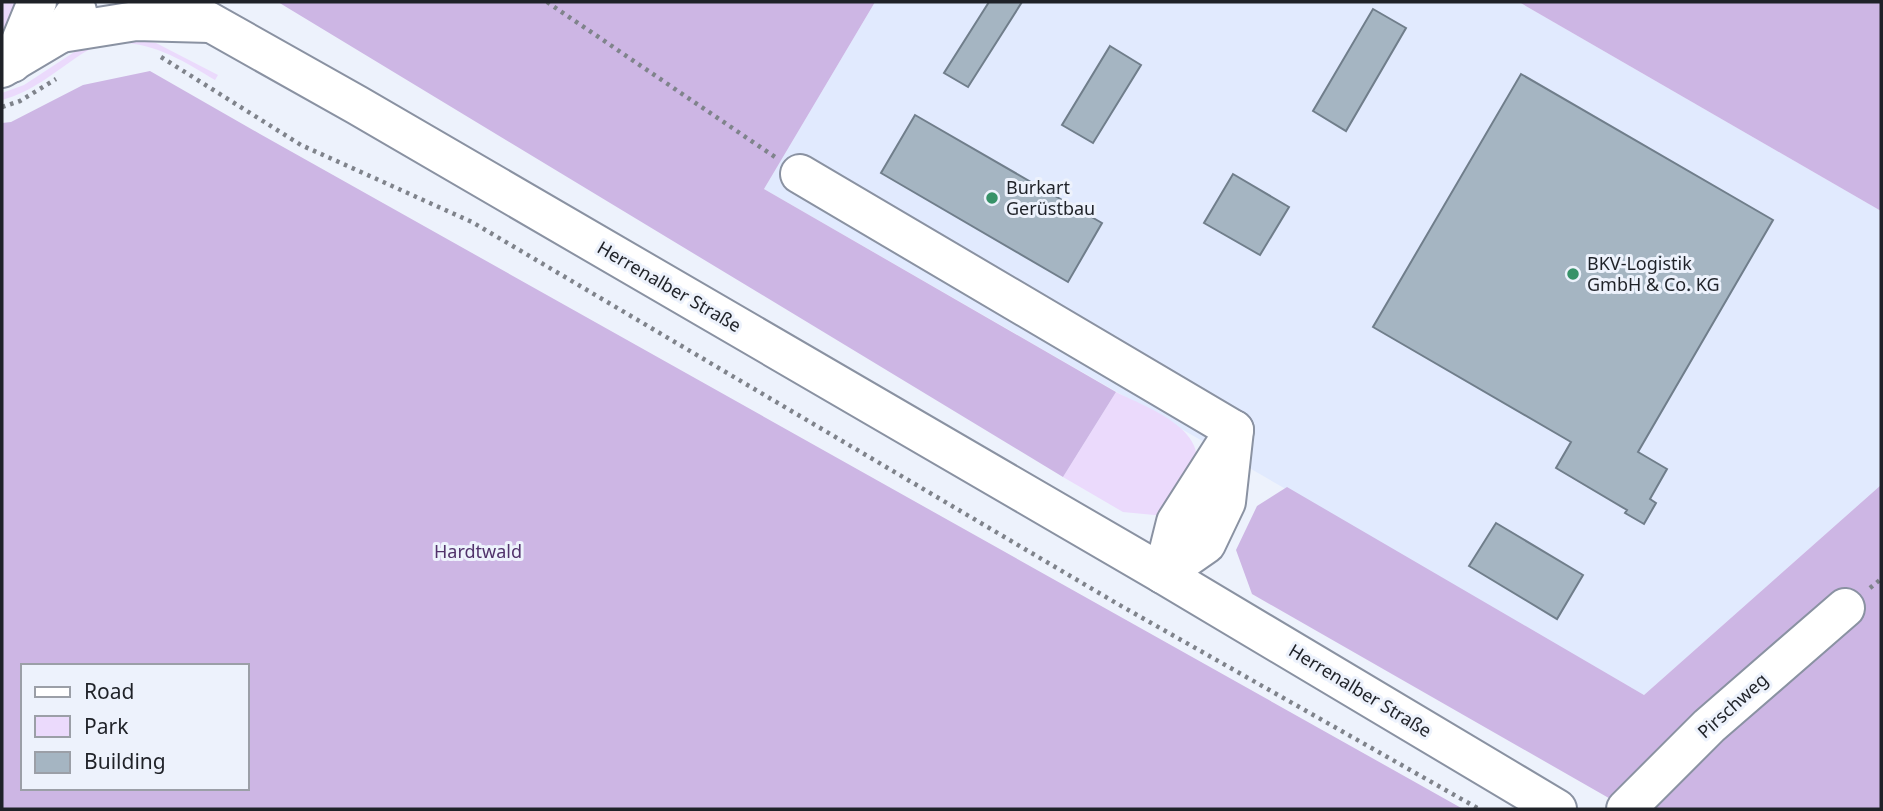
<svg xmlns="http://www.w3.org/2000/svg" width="1883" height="811" viewBox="0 0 1883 811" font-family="'Noto Sans',sans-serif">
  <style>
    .built { fill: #e1eafe }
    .green { fill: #ebdafc }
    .forest { fill: #cdb6e4; fill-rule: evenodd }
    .building { fill: #a5b5c2; stroke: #707e8b; stroke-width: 2 }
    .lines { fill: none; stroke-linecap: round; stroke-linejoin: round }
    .minor-casing { stroke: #8a92a2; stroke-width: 42 }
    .major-casing { stroke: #8a92a2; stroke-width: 42 }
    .path { stroke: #7f838b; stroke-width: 4.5; stroke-dasharray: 3.5 5; stroke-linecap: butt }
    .minor { stroke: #fff; stroke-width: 38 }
    .major { stroke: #fff; stroke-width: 38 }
    .poi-dot { fill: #379268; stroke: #edf2fc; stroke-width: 2.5 }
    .labels { text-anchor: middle; stroke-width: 6; stroke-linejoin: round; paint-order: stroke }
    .poi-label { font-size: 18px; fill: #1f2228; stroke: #edf2fc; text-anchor: start }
    .street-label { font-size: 18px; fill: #1f2228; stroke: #edf2fc }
    .park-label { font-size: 18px; fill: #51326b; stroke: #edf2fc }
  </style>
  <rect width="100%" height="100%" fill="#edf2fc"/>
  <polygon class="built" points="875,2 1519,2 1881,211 1881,485 1644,695 764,189"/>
  <g class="green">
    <polygon points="2,2 18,2 2,38"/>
    <path d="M123 38 156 43 218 75 215 80C177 56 124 25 80 55 55 72 32 92 2 100V93L24 85 85 45Z"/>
    <path d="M1116 392C1143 406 1209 428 1195 470 1189 485 1174 502 1165 516L1123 512 1063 477Z"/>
  </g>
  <g class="forest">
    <polygon points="278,2 875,2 764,189 1116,392 1063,477"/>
    <polygon points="1519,2 1881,2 1881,211"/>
    <path d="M150 71 260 134 1463 809H2V123L11 122 83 85ZM23 666H247V788H23Z"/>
    <polygon points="1881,485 1881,809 1628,809 1252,594 1236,550 1257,506 1287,487 1644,695"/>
  </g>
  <g class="building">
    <polygon points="989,2 1022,2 968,87 944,73"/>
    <polygon points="1373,9 1406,28 1346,131 1313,111"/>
    <polygon points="1110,46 1141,65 1093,143 1062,125"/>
    <polygon points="1521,74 1773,220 1638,452 1667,469 1650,499 1656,503 1644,524 1625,513 1627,510 1556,468 1571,442 1373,327"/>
    <polygon points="915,115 1102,223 1068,282 881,173"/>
    <polygon points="1233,174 1289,207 1260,255 1204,223"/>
    <polygon points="1496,523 1583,575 1557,619 1469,566"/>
  </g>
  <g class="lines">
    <g class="minor-casing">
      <g id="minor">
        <polyline points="61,33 136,21 210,23"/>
        <polyline points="12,63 37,2"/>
        <polyline points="2,68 61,33 77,11"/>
        <polyline points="800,174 1234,430"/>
        <polyline points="1163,574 1206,544 1226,502 1234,430"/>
        <polyline points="1163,574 1176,522 1229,439"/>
        <polyline points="1626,809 1709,726 1845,608"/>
      </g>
    </g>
    <g class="major-casing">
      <polyline id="major" points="174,2 357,105 1163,574 1557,809"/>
    </g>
    <g class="path">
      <polyline points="547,2 775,157"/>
      <polyline points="161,57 301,145 472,222 1116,603 1479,809"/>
      <polyline points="2,107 20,101 56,79"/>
      <polyline points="1870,588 1881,579"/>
    </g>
    <use href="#minor" class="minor"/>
    <use href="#major" class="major"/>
  </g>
  <g class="poi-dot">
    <circle cx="992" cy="198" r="7"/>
    <circle cx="1573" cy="274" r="7"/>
  </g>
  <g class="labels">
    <g class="poi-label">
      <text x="1006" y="194">Burkart<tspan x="1006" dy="21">Gerüstbau</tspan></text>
      <text x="1587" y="270">BKV-Logistik<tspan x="1587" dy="21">GmbH &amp; Co. KG</tspan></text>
    </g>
    <g class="street-label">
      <text transform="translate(669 287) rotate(30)" y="6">Herrenalber Straße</text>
      <text transform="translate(1360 691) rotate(31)" y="6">Herrenalber Straße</text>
      <text transform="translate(1733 706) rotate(-42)" y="6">Pirschweg</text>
    </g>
    <g class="park-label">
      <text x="478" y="558">Hardtwald</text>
    </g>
  </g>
  <rect width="1883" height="811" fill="none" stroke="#1f2228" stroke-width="7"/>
  <rect x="21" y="664" width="228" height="126" fill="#edf2fc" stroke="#9b9fa7" stroke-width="2"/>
  <rect x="35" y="687" width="35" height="10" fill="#ffffff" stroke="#9b9fa7" stroke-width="2"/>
  <text x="84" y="699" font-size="21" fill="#1f2228">Road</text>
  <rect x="35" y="716" width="35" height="21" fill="#ebdafc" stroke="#9b9fa7" stroke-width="2"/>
  <text x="84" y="734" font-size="21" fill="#1f2228">Park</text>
  <rect x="35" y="752" width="35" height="21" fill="#a5b5c2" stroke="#9b9fa7" stroke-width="2"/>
  <text x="84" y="769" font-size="21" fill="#1f2228">Building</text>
</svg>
